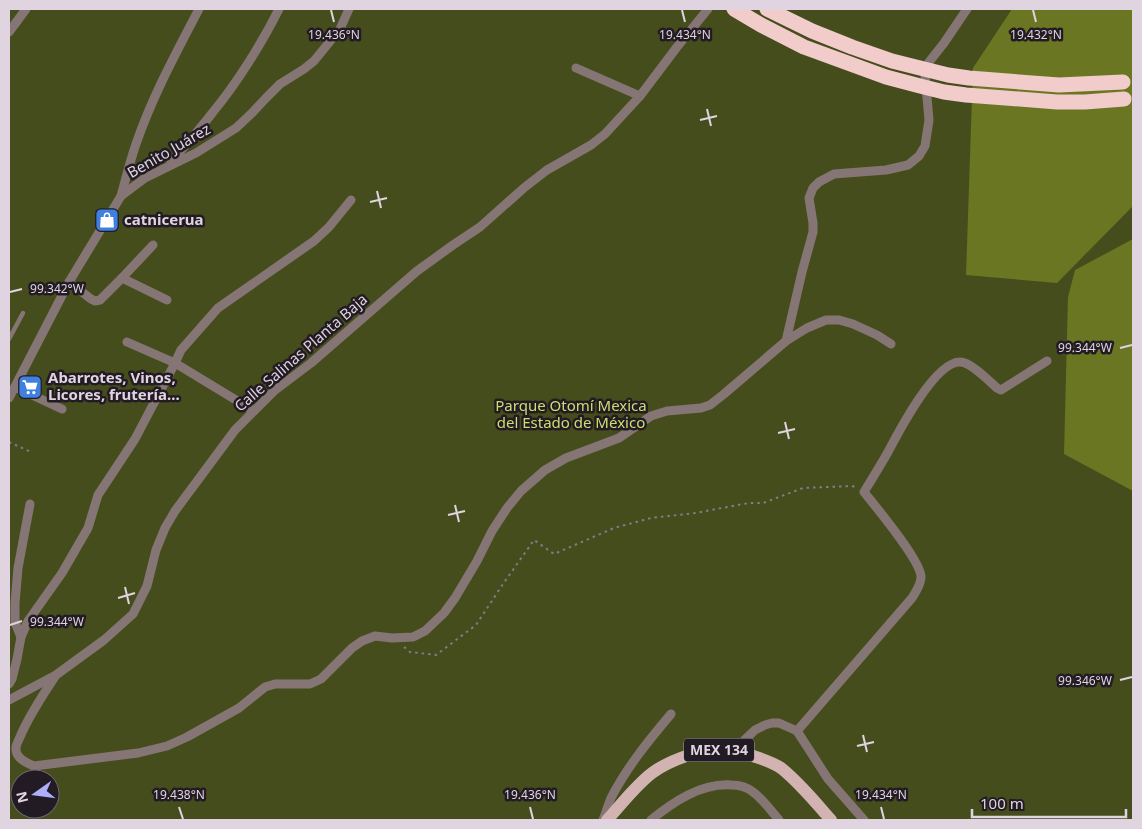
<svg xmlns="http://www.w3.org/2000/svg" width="1142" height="829" viewBox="0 0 1142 829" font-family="'Noto Sans',sans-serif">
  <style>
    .green { fill: #464d1d; fill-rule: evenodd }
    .forest { fill: #6a7622 }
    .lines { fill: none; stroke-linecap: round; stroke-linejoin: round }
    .path { stroke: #877889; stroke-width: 2; stroke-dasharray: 2.5 4; stroke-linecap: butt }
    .lane { stroke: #857675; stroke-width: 4.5 }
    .street { stroke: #857675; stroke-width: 9 }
    .primary { stroke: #d2b3b2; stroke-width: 12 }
    .highway-bridge { stroke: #f1ccca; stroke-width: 15 }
    .ticks { fill: none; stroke: #dfd4e0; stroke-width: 2 }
    .labels { text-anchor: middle; stroke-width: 5; stroke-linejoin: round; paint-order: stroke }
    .shield { fill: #231b24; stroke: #a79ca8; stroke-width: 1 }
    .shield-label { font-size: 14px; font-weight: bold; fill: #dfd4e0 }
    .street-label { font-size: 15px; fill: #dfd4e0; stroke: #231b24 }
    .poi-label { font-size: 15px; font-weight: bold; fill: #dfd4e0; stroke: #231b24; text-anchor: start }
    .park-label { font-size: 15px; fill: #ccde6f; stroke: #231b24 }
    .ticks-label { font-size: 12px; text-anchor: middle; fill: #dfd4e0; stroke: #231b24; stroke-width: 5; stroke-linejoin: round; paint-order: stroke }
  </style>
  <rect width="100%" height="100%" fill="#412f43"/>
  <path class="green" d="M9 9H1133V820H9ZM20 779H50V809H20Z"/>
  <g class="forest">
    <polygon points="1012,9 1133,9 1133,206 1057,283 966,275 973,68"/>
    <polygon points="1133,239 1133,491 1064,454 1068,297 1075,270"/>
  </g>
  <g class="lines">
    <g class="path">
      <polyline points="9,442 31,452"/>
      <polyline points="404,647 410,652 436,655 476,625 503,584 534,540 554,554 614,528 651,518 695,513 749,503 763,503 803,488 852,486 855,487"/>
    </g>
    <polyline class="lane" points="9,339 23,313"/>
    <g class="street">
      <polyline points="9,32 26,9"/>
      <polyline points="576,68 640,96"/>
      <path d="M171 162C185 146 200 129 213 112 237 83 262 43 279 9"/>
      <path d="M121 196C126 178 130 161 136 144 152 97 176 53 199 9"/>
      <polyline points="122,278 167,300"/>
      <polyline points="69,282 91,299 95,301 100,300 122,278 153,245"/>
      <polyline points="786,341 802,272 813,232 813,223 809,198 813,188 819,182 834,174 886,170 908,165 919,156 925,146 929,120 925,75 929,62 944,43 967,9"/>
      <polyline points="127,342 175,363 254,411"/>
      <polyline points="15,387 62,409"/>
      <polyline points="9,398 69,282 121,196 145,178 196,153 236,128 252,113 266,98 280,84 304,69 314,61 340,29 349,9"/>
      <polyline points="21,637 15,622 15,603 18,568 30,504"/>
      <path d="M56 675C43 695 29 715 20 737 19 740 16 744 16 748 15 758 26 763 34 766L138 753 167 746 187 737 239 708 265 687 275 684H310L321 679 352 648 362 641 375 636 392 638 413 637 425 631 444 613 455 598 477 561 492 531 507 508 521 491 545 470 566 458 619 438 651 416 667 411 701 408 710 405 724 394 786 341 807 328 826 320H839L853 324 877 335 891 344"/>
      <polyline points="9,684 12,679 17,659 21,637 28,621 62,573 88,528 98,495 135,439 175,363 181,350 218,308 314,241 329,227 351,200"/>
      <polyline points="9,700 56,675 104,640 133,614 147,586 156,550 165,528 175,511 235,430 274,391 311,363 417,271 453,245 480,227 525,187 547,170 591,145 605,134 640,96 677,47 708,9"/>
      <path d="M797 731 912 598C916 591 921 585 921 577 921 561 876 507 864 492 872 479 880 466 888 452 899 431 935 362 960 362 971 362 989 381 997 388L1001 390 1047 361"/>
      <polyline points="734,750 755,730 765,725 772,723 779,723 797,731 828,779 864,820"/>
      <path d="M603 820C606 813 608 805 611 798 627 767 649 740 671 714"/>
      <path d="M651 820C673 802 701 783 731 785 738 785 747 787 753 792 763 799 771 811 779 820"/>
    </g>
    <path class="primary" d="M607 820C621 805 635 786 652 773 671 759 710 745 735 750 742 752 749 755 756 757 765 760 774 763 781 768 800 783 815 802 831 820"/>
    <g class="highway-bridge">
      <polyline points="734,9 761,25 804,47 886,77 920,86 944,92 966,95 1057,102 1085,102 1124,99"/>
      <polyline points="767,9 812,31 852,47 892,61 948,75 969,78 1059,85 1123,82"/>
    </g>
  </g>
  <path class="ticks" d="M331 10 334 22M682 10 685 22M1033 10 1036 22M707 109 711 126M700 120 717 116M377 191 381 208M370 202 387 198M10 292 22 289M1120 348 1132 345M785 422 789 439M778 433 795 429M455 505 459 522M448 515 465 511M125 587 129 604M118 598 135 593M10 625 22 621M1120 680 1132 677M863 735 867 752M857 746 874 742M179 807 183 819M530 807 533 819M881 807 884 819"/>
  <defs>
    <g id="shop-square" transform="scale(1.25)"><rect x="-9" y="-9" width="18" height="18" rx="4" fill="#3f7fe0" stroke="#231b24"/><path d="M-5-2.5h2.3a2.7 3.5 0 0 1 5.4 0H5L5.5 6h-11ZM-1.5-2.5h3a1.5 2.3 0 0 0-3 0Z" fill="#fff"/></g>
    <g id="supermarket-square" transform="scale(1.25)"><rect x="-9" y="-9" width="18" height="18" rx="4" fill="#3f7fe0" stroke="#231b24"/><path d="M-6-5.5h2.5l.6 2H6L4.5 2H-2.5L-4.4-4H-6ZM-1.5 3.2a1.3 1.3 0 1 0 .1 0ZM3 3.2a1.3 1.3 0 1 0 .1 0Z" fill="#fff"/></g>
  </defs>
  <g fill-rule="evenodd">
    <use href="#shop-square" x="107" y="220"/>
    <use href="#supermarket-square" x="30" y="387"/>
  </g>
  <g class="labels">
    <rect class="shield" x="684" y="738.5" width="70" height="23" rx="4"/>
    <g class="shield-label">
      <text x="719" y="755">MEX 134</text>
    </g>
    <g class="street-label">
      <text transform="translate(169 151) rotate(-30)" y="5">Benito Juárez</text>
      <text transform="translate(301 353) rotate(-41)" y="5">Calle Salinas Planta Baja</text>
    </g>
    <g class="poi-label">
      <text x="124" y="225">catnicerua</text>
      <text x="48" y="383">Abarrotes, Vinos,<tspan x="48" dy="17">Licores, frutería...</tspan></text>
    </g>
    <g class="park-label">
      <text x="571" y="411">Parque Otomí Mexica<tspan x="571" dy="17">del Estado de México</tspan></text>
    </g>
  </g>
  <g class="ticks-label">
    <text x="1036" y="39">19.432°N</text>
    <text x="334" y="39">19.436°N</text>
    <text x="685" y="39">19.434°N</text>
    <text x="57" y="293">99.342°W</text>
    <text x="1085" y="352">99.344°W</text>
    <text x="57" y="626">99.344°W</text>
    <text x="1085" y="685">99.346°W</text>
    <text x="179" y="799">19.438°N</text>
    <text x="530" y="799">19.436°N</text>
    <text x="881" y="799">19.434°N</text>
  </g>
  <rect width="1142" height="829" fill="none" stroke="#dfd4e0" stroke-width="20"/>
  <g transform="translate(35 794) rotate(256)"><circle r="24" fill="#231b24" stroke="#6e656f"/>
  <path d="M0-4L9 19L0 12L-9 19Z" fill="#acaffb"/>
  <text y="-8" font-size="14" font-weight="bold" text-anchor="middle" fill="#dfd4e0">N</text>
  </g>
  <path d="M972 809v8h154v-8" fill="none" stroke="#dfd4e0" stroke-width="2.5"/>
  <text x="980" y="809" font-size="15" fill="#dfd4e0" stroke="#231b24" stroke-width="4" paint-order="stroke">100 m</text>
</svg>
